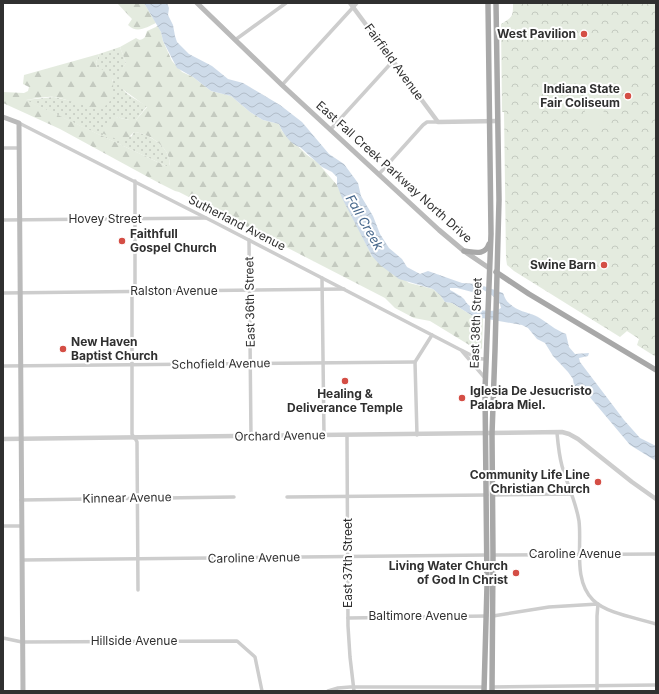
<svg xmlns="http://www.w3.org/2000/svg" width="659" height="694" viewBox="0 0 659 694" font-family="Inter,sans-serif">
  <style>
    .grass { fill: url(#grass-dots) }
    .forest { fill: url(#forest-firs) }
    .park { fill: url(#park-crowns) }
    .garden { fill: #e4ebdf }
    .water { fill: url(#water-waves); fill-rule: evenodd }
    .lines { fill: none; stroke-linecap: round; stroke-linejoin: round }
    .minor { stroke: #cdcdcd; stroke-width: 3.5 }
    .tertiary { stroke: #cdcdcd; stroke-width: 4.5 }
    .secondary { stroke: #bababa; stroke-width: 5 }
    .primary { stroke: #a8a8a8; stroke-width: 5.5 }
    .poi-dot { fill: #d44e45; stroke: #fff; stroke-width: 1.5 }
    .labels { text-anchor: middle; stroke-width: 4; stroke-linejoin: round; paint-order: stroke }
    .poi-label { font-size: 12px; font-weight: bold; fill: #303030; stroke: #fff; text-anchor: end }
    .street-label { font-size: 12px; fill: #303030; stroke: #fff }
    .water-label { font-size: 13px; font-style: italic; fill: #45668a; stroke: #fff }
  </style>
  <defs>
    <pattern id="grass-dots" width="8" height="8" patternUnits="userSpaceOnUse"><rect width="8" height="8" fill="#e4ebdf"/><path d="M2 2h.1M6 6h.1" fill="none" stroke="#c4cac0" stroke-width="1.8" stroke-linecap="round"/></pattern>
    <pattern id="forest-firs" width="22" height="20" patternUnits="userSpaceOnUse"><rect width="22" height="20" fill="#e4ebdf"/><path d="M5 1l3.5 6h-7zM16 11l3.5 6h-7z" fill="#c4cac0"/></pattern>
    <pattern id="park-crowns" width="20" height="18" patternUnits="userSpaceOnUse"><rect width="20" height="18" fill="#e4ebdf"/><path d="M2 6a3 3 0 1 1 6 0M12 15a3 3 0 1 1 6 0" fill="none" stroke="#c4cac0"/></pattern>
    <pattern id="water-waves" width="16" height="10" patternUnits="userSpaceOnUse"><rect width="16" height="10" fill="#cedbe9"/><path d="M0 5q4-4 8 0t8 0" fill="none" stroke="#b1bcc8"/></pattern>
  </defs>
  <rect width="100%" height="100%" fill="#fff"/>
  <path class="grass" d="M120 47 126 63C110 89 128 94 147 106L136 120H129L116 117 131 137 134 132C149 133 173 149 169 166H166L25 100 54 97 97 107 109 102 112 91 113 80 97 67 96 63 99 54Z"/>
  <g class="forest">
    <path d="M117 3H144L156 23C147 27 137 34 128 25L132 19Z"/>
    <path d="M158 26 161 32 163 41 172 61 182 72 193 77 211 91 231 96 250 112 263 120 279 124 282 131 307 155 317 162 337 185 372 256 409 283 433 289 440 295 445 302 452 303 479 320 483 318 482 348 479 351 430 321 414 318 395 308 385 298 179 192 175 191 159 183 60 129 3 103V92L24 93 28 91 29 87 23 84 24 75 99 54 96 63 97 67C100 69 107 71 110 74 116 81 113 102 105 106 94 112 66 98 54 97 45 96 35 99 26 100L166 166H169C173 149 149 133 134 132L124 142 99 132 112 118 116 117 129 120H136L147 107 121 88C117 78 120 72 126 63L120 47 136 38C140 41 142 40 145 37L147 31Z"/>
  </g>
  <path class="park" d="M513 3H656V357L637 345 639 339 627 331 620 337 514 271 507 265 506 258 504 112H502L501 24C513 17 513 16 513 3Z"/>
  <polygon class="garden" points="585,86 603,86 604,125 585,126"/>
  <path class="water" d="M144 3H167L169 8 168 15 173 25 175 36 177 42 189 54 212 66 228 79 243 83 280 105 302 122 329 154 344 164 358 183 361 196 373 216 380 234 389 248 402 259 407 267 420 274 428 271 462 283 478 284 503 293C505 298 506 301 510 304 517 311 527 312 536 316 547 322 555 330 566 334L569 347 575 354 589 353 588 356 579 358 580 362 624 420 640 438 656 446V461L630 445 583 389 578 386H574L573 379 568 372 553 356 545 343 537 339 528 328 522 325 482 318 479 320 452 303 445 302 440 295 433 289 399 279 380 265 372 256 342 198 337 185V177L332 172 322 167 300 147C291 145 282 132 279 124L263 120 250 112 231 96 211 91 193 77 177 68 163 41 161 32ZM450 288H457L476 293 479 290 482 289C489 294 500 298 501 308 494 313 478 311 470 306 467 304 466 302 464 299 460 295 455 293 450 290Z"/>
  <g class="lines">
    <g class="minor">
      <polyline points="235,40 286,3"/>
      <polyline points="282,85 357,3"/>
      <path d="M19 123 214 222 459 349C468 353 476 360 486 359"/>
      <polyline points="331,129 393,61"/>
      <polyline points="3,148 19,148"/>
      <polyline points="379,174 423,125 427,122 438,122"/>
      <polyline points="3,220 206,218"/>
      <polyline points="249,240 251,437"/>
      <polyline points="322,278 324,436"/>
      <polyline points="3,293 344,289"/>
      <polyline points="462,351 485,378"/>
      <polyline points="3,366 415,362"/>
      <path d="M557 433C558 444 559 455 562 466 567 484 576 502 579 521 582 546 573 580 593 600 607 614 638 618 656 624"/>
      <polyline points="417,435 415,362 432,335"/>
      <polyline points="347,436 348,626 350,657 354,691"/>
      <polyline points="134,438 132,434 132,295 135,288 135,181"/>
      <polyline points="135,438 137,442 138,590"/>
      <polyline points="493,495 572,494"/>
      <polyline points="287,497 487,495"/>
      <polyline points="21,500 234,497"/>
      <polyline points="3,526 21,526"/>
      <polyline points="493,555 656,554"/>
      <polyline points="22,560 487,555"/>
      <polyline points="493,616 549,607 598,604 597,616 597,691"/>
      <polyline points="348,618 487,616"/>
      <polyline points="3,638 22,642 237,641 255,657 262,691"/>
      <polyline points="492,687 656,685"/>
      <polyline points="328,691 338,688 350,687 484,687"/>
    </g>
    <g class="tertiary">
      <polyline points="350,3 438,122 498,121"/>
      <polyline points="3,439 562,432 569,434 578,439 632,482 656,499"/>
    </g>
    <g class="secondary">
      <polyline points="197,3 282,85 439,230 464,251 489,268"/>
      <polyline points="3,117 19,123 23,691"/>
    </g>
    <g class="primary">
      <path d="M464 251C474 252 485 256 489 244"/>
      <polyline points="496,272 529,294 656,370"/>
      <polyline points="484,691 487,586 485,390 491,234 488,3"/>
      <polyline points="492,691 493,555 492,434 495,350 499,200 496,3"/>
    </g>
  </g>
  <g class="poi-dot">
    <circle cx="584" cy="34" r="4"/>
    <circle cx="628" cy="96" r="4"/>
    <circle cx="122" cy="241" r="4"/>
    <circle cx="604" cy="265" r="4"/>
    <circle cx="63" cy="349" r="4"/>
    <circle cx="345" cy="381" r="4"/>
    <circle cx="462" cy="398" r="4"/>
    <circle cx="598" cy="482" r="4"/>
    <circle cx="516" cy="573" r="4"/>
  </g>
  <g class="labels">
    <g class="poi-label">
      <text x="576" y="38">West Pavilion</text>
      <text x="620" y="93">Indiana State<tspan x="620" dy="14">Fair Coliseum</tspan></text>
      <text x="130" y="238" text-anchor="start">Faithfull<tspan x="130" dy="14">Gospel Church</tspan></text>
      <text x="596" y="269">Swine Barn</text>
      <text x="71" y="346" text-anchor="start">New Haven<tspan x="71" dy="14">Baptist Church</tspan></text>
      <text x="470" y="395" text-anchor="start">Iglesia De Jesucristo<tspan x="470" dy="14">Palabra Miel.</tspan></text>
      <text x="345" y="398" text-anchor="middle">Healing &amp;<tspan x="345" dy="14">Deliverance Temple</tspan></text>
      <text x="590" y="479">Community Life Line<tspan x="590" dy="14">Christian Church</tspan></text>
      <text x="508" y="570">Living Water Church<tspan x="508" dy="14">of God In Christ</tspan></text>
    </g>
    <g class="street-label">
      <text transform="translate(394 62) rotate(54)" y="4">Fairfield Avenue</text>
      <text transform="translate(394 172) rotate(42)" y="4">East Fall Creek Parkway North Drive</text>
      <text x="105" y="223">Hovey Street</text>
      <text transform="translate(237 223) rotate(27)" y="4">Sutherland Avenue</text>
      <text x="174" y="295">Ralston Avenue</text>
      <text transform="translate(250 302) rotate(-91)" y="4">East 36th Street</text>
      <text transform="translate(476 323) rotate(-88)" y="4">East 38th Street</text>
      <text transform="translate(221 364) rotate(-1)" y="4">Schofield Avenue</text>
      <text transform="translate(280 436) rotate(-1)" y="4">Orchard Avenue</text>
      <text transform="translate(127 498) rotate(-1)" y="4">Kinnear Avenue</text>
      <text x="575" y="558">Caroline Avenue</text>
      <text transform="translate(254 558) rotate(-1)" y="4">Caroline Avenue</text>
      <text transform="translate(348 563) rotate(-90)" y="4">East 37th Street</text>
      <text x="418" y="620">Baltimore Avenue</text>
      <text x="134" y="645">Hillside Avenue</text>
    </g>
    <g class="water-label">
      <text transform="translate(365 222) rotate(60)" y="5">Fall Creek</text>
    </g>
  </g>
  <rect width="659" height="694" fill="none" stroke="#303030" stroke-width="8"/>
</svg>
